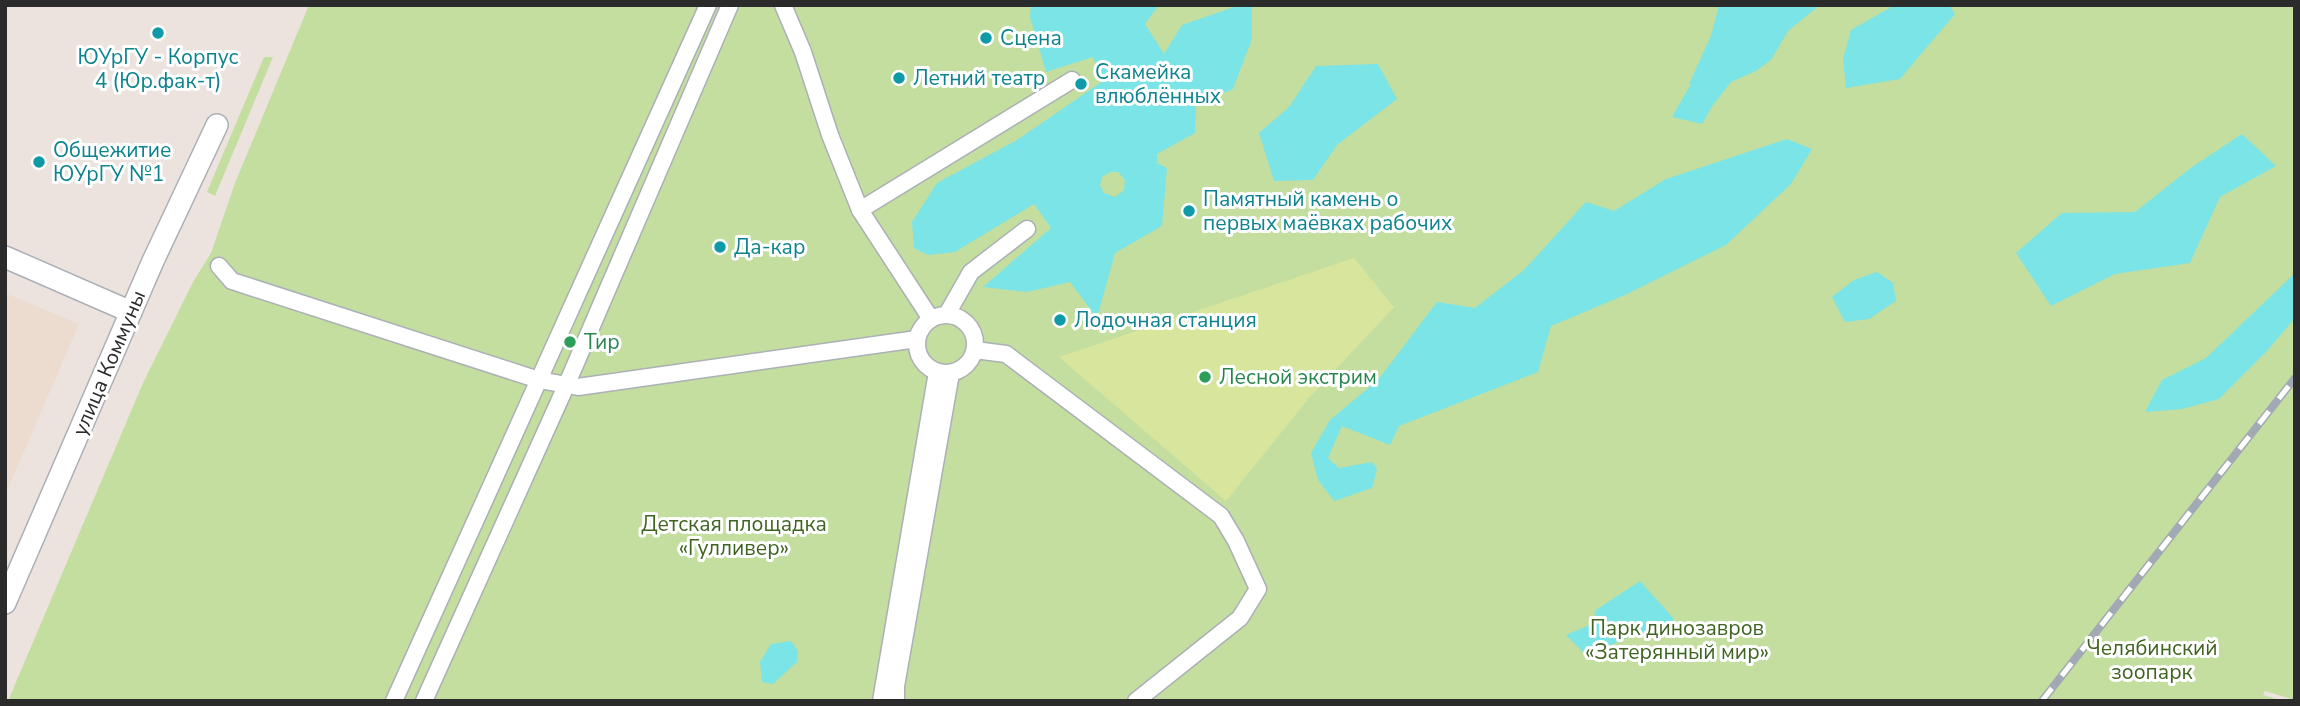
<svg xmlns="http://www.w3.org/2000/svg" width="2300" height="706" viewBox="0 0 2300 706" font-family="'Nunito Sans',sans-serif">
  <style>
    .education { fill: #ecdcd0 }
    .green { fill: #c4de9f }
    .pitch { fill: #d8e59c }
    .water { fill: #7ae4e6; fill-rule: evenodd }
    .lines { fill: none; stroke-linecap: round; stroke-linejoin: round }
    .pedestrian-casing { stroke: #abb0b7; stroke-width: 19 }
    .minor-casing { stroke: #abb0b7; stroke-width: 24 }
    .pedestrian { stroke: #fff; stroke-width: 16 }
    .minor { stroke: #fff; stroke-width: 21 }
    .rail-casing { stroke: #a2a9b4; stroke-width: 8 }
    .rail { stroke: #fff; stroke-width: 5; stroke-dasharray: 16; stroke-linecap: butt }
    .culture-dot { fill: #0f9aa8; stroke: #fff; stroke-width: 2.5 }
    .leisure-dot { fill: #2e9e5b; stroke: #fff; stroke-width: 2.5 }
    .labels { text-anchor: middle; stroke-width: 6; stroke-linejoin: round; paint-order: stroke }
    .culture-label { font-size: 21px; fill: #0d838f; stroke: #fff; text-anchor: start }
    .leisure-label { font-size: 21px; fill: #27864d; stroke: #fff; text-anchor: start }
    .street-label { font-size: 21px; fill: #2b2b2b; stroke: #fff }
    .park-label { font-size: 21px; fill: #3f6420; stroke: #fff }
  </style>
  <rect width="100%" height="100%" fill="#ece3df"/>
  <polygon class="education" points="5,293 79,324 5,496"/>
  <g class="green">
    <polygon points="309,5 2295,5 2295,700 2265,691 2263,695 2284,701 8,701 143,383 193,282 211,253 235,183"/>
    <polygon points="264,57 273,57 215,196 207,192"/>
  </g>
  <polygon class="pitch" points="1354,258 1394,307 1309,398 1226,501 1059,357"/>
  <g class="water">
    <path d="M1031 5H1159L1145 24 1164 54 1182 25 1240 5H1252V39L1233 89 1196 106 1195 133 1157 154V163L1167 168 1162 226 1115 253 1097 318 1070 282 1027 292 983 287 1051 228 1034 204 955 252 928 255 914 248 912 222 937 183 1017 140 1103 81 1093 57 1046 72 1030 17ZM1110 172H1118L1125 180 1124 190 1115 197 1104 193 1100 185 1102 177Z"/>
    <polygon points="1719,5 1820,5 1788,31 1771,60 1756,71 1731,82 1713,105 1702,124 1672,117 1691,84 1689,84 1711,36"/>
    <polygon points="1895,5 1949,5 1955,14 1900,79 1846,88 1843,59 1851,30"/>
    <polygon points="1378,64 1397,99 1337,145 1313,180 1274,181 1259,133 1289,107 1316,66"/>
    <polygon points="2242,134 2276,166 2220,197 2190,263 2115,274 2051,306 2016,253 2062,213 2135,212 2192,167"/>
    <polygon points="1787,139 1812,149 1791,184 1726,245 1625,295 1551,326 1538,372 1399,426 1390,445 1342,426 1328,458 1339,468 1372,462 1377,469 1372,488 1334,501 1318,480 1311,453 1330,420 1378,380 1437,302 1475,308 1524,270 1586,202 1614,211 1666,179"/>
    <polygon points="1877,272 1893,283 1896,301 1869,319 1845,322 1832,297 1854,280"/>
    <polygon points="2295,273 2295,318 2267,351 2219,399 2182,409 2145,412 2162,380 2206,358"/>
    <polygon points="1640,581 1674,619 1659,635 1633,635 1587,656 1566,635 1592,624 1596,610"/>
    <polygon points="791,641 798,651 797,662 773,684 762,682 760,662 771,644"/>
  </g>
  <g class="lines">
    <g class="pedestrian-casing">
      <g id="pedestrian">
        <polyline points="783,5 803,52 830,135 860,210 931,319"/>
        <polyline points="860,210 1072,80"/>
        <polyline points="219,266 232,281 539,380 578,387 917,339"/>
        <polyline points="947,314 971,272 1027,229"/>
        <circle cx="946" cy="344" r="29"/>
        <polyline points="975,350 1006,354 1221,516 1236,541 1258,589 1240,618 1136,701"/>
        <polyline points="394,701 708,5"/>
        <polyline points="424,701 566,386 730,5"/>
        <polyline points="881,701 937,372"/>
        <polyline points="896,701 896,686 951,373"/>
      </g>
    </g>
    <g class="minor-casing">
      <g id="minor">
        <polyline points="5,257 131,312"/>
        <polyline points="5,603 153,261 217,125"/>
      </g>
    </g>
    <use href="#pedestrian" class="pedestrian"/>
    <use href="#minor" class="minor"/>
    <g class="rail-casing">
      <polyline id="rail" points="2042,701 2295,378"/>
    </g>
    <use href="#rail" class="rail"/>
  </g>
  <g class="culture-dot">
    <circle cx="158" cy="33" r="7"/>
    <circle cx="986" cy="38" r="7"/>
    <circle cx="899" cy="78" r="7"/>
    <circle cx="1081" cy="84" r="7"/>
    <circle cx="39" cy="162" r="7"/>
    <circle cx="1189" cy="211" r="7"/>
    <circle cx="720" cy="247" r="7"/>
    <circle cx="1060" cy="320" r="7"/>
  </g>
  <g class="leisure-dot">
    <circle cx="570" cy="342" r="7"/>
    <circle cx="1205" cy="377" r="7"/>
  </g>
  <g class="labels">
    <g class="culture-label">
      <text x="1000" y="45">Сцена</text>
      <text x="158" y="64" text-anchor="middle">ЮУрГУ - Корпус<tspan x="158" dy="24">4 (Юр.фак-т)</tspan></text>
      <text x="1095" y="79">Скамейка<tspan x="1095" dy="24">влюблённых</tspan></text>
      <text x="913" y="85">Летний театр</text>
      <text x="53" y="157">Общежитие<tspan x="53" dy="24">ЮУрГУ №1</tspan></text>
      <text x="1203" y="206">Памятный камень о<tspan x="1203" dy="24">первых маёвках рабочих</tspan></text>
      <text x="734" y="254">Да-кар</text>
      <text x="1074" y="327">Лодочная станция</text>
    </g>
    <g class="leisure-label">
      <text x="584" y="349">Тир</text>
      <text x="1219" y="384">Лесной экстрим</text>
    </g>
    <g class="street-label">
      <text transform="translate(109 363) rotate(-67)" y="7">улица Коммуны</text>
    </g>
    <g class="park-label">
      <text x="734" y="531">Детская площадка<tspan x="734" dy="24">«Гулливер»</tspan></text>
      <text x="1677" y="635">Парк динозавров<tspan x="1677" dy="24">«Затерянный мир»</tspan></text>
      <text x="2152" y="655">Челябинский<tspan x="2152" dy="24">зоопарк</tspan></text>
    </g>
  </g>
  <rect width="2300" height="706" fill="none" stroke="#2b2b2b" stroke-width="14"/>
</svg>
